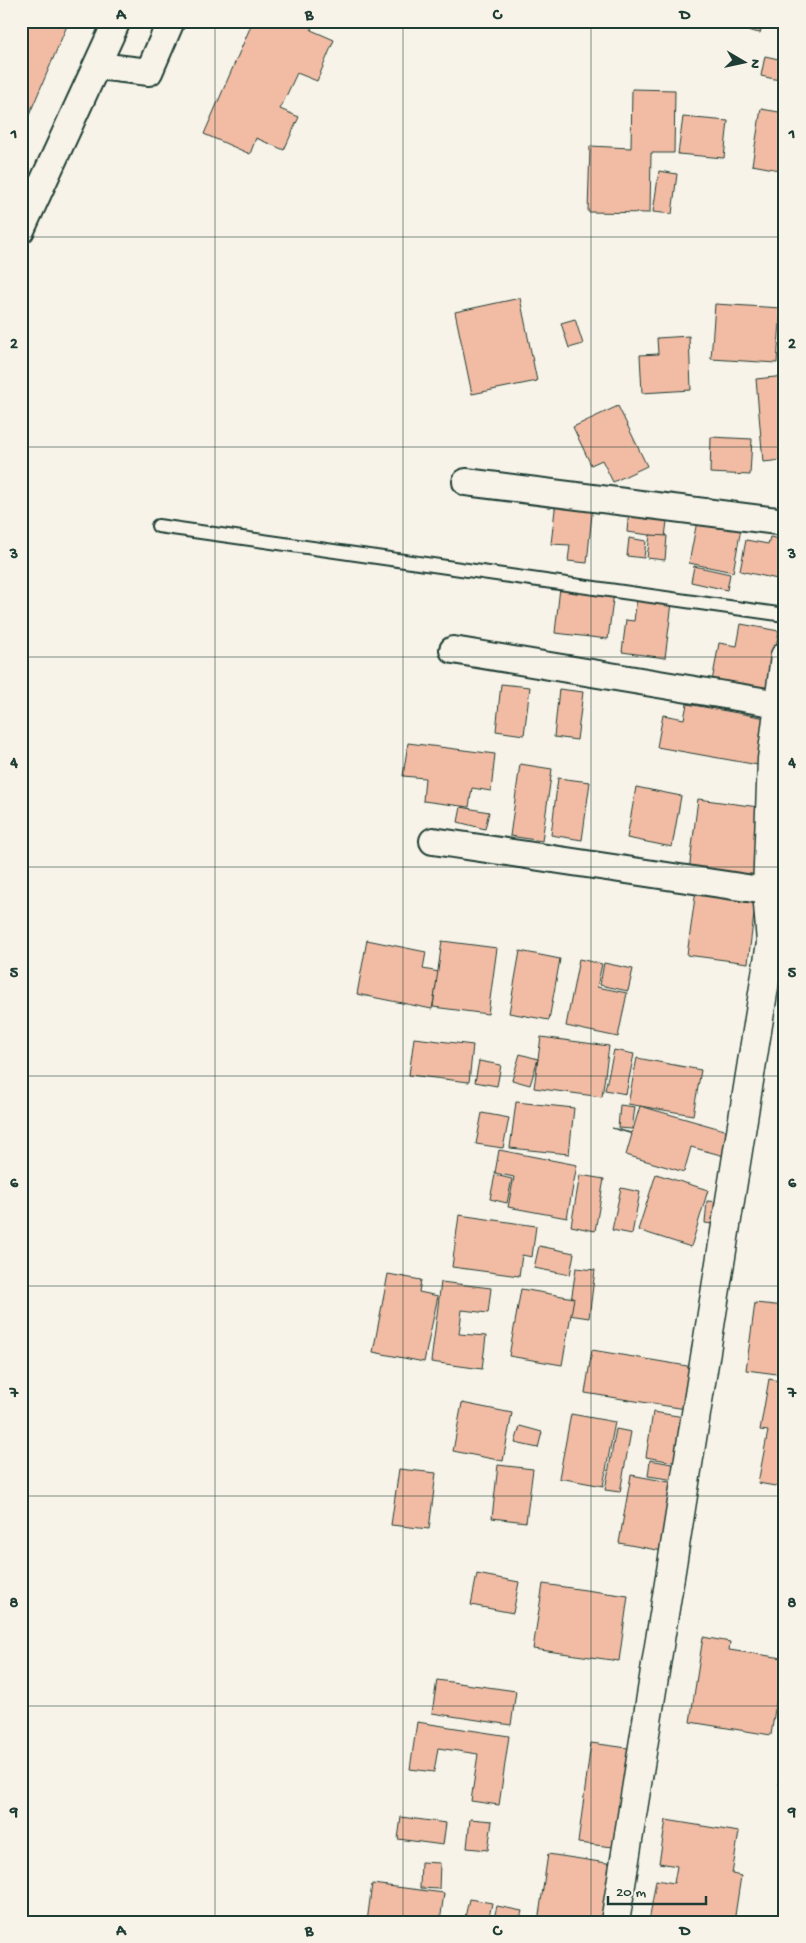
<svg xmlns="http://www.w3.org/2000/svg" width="806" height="1943" viewBox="0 0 806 1943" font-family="'Gochi Hand',sans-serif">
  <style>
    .building { fill: #f2bca4; stroke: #1f3d34 }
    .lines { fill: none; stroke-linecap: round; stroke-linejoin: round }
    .service-casing { stroke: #1f3d34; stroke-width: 16 }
    .minor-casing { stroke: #1f3d34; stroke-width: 30 }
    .tertiary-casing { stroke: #1f3d34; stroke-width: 31 }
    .service { stroke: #f7f3e8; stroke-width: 12 }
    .minor { stroke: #f7f3e8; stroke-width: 26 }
    .tertiary { stroke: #f7f3e8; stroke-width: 28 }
    .grid { fill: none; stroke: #1f3d34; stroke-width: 1; stroke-opacity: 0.55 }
    .neatline { fill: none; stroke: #1f3d34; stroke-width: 2 }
    .grid-label { font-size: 16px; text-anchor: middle; font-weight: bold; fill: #1f3d34 }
  </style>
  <rect width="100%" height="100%" fill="#f7f3e8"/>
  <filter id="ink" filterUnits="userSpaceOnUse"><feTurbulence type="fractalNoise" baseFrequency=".02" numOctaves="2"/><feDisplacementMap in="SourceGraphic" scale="10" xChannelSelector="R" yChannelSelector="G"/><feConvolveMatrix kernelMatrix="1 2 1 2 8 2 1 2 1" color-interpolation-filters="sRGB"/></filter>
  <g filter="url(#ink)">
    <g class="building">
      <polygon points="21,21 69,21 21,134"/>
      <polygon points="253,21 314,21 311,30 334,40 317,81 297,73 280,109 299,117 284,150 256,138 250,154 204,134"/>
      <polygon points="729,21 763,21 760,33 728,26"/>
      <polygon points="765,56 783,60 779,80 761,76"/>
      <polygon points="785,62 785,99 779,98"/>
      <polygon points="632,89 675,90 674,153 651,153 650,213 588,212 590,146 631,148"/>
      <polygon points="761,109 785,113 785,171 752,165"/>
      <polygon points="683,117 728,121 724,158 678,154"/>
      <polygon points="659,171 677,174 672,214 653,212"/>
      <polygon points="520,298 537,381 472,394 455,312"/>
      <polygon points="715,304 781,308 777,363 711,359"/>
      <polygon points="575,319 583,344 569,348 561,323"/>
      <polygon points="689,336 691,390 642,393 640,355 658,354 657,338"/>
      <polygon points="785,376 785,475 784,475 783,460 763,462 756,379"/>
      <polygon points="618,406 647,466 613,482 602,460 591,465 573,427"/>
      <polygon points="711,437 752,439 750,475 710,473"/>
      <polygon points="556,501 593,504 587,563 568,561 570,545 551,544"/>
      <polygon points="629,508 668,513 665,537 627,532"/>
      <polygon points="698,516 742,523 733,572 689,563"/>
      <polygon points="650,535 667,536 665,560 647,558"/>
      <polygon points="770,537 785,540 785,566 782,580 740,571 746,540 768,544"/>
      <polygon points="629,538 646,541 644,558 627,556"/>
      <polygon points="694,566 730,574 727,590 691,582"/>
      <polygon points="561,578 615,584 608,639 555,633"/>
      <polygon points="637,598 672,603 665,658 622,652 626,620 634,621"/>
      <polygon points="741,624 779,631 767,697 711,687 719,643 737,646"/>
      <polygon points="501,684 530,687 524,735 496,731"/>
      <polygon points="559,689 583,692 577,740 554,737"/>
      <polygon points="687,704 766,718 758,765 657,747 663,715 684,719"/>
      <polygon points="408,743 495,754 491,791 472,788 469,807 423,801 425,778 403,776"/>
      <polygon points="520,764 552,769 542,841 510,836"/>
      <polygon points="558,778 590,782 582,840 551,835"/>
      <polygon points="636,787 681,796 672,847 627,838"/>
      <polygon points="698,799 766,808 757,880 689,871"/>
      <polygon points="461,807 489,812 485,829 458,822"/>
      <polygon points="696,890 756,898 748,963 687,955"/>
      <polygon points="367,940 426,952 423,969 439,972 432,1009 357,994"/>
      <polygon points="442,941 497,948 488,1014 433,1007"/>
      <polygon points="520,951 560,959 549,1020 509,1013"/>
      <polygon points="579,959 602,964 597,987 627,993 618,1037 566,1026"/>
      <polygon points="604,963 633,969 628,991 600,985"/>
      <polygon points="541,1037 609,1046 602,1097 534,1088"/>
      <polygon points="414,1038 473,1045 469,1082 409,1075"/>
      <polygon points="614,1050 634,1054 626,1094 605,1090"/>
      <polygon points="520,1054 538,1059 530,1085 512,1080"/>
      <polygon points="637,1058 701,1070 693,1115 628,1104"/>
      <polygon points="479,1061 501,1065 497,1086 475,1082"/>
      <polygon points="516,1102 574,1108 569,1154 510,1148"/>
      <polygon points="620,1105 635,1107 632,1129 618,1128"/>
      <polygon points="640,1106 735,1133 728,1157 691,1147 684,1172 626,1155 632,1134 612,1128 632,1133"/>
      <polygon points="482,1113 509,1118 503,1148 476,1144"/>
      <polygon points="499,1150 577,1165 567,1218 508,1207 514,1177 495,1173"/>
      <polygon points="656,1174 708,1190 691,1247 638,1230"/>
      <polygon points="495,1175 512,1179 507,1203 490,1199"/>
      <polygon points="580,1175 604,1179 595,1231 571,1226"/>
      <polygon points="621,1188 640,1192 632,1234 612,1230"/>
      <polygon points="707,1201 722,1202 720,1225 705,1223"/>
      <polygon points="459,1215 536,1226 532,1257 522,1255 519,1276 452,1267"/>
      <polygon points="539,1246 574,1253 570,1275 534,1268"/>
      <polygon points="576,1268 595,1270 589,1318 569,1315"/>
      <polygon points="388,1274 421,1280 419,1292 438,1296 424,1362 373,1352"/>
      <polygon points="441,1282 491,1288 488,1313 462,1310 459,1334 486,1336 482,1369 431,1362"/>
      <polygon points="521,1289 574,1298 562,1365 509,1356"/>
      <polygon points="755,1303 785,1306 785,1375 746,1370"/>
      <polygon points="592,1350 699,1368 692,1410 585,1393"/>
      <polygon points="769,1379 785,1382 785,1466 781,1487 758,1483 768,1431 760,1430"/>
      <polygon points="462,1403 512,1413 503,1461 453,1451"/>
      <polygon points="653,1412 690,1418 683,1464 646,1457"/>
      <polygon points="571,1414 615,1422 603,1486 559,1478"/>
      <polygon points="520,1426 542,1432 538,1448 515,1443"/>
      <polygon points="616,1429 631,1432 620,1492 605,1490"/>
      <polygon points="650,1460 677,1465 675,1480 648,1476"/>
      <polygon points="498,1465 533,1469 526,1522 492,1518"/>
      <polygon points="399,1469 436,1473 429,1529 391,1525"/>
      <polygon points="631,1475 680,1484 668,1552 619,1543"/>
      <polygon points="477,1574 519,1582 513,1613 471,1605"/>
      <polygon points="543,1584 628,1596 619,1661 533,1649"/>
      <polygon points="703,1637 730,1642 729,1650 783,1658 771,1735 690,1722"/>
      <polygon points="437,1680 516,1691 511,1725 432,1713"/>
      <polygon points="417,1722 509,1736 499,1805 471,1801 478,1754 438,1748 434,1772 410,1769"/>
      <polygon points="591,1743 635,1749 622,1848 578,1843"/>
      <polygon points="785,1744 785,1786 779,1785"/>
      <polygon points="401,1817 446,1823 443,1845 398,1839"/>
      <polygon points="470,1819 492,1821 488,1850 467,1848"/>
      <polygon points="666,1820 739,1832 732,1874 741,1876 734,1922 649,1922 656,1880 674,1883 677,1866 659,1863"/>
      <polygon points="548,1854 620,1865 612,1922 538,1922"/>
      <polygon points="421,1862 440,1863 439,1889 420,1888"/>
      <polygon points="372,1884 444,1893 440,1922 367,1922"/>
      <polygon points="469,1899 492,1903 488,1922 464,1922"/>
      <polygon points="497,1906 522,1911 519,1922 493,1922"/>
    </g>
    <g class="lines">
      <g class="service-casing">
        <polyline id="service" points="158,526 785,615"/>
      </g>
      <g class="minor-casing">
        <g id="minor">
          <polyline points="98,66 149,72 171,21"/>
          <polyline points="21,230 117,21"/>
          <polyline points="466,482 785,522"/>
          <polyline points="453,650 779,704"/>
          <polyline points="433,841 767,891"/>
        </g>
      </g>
      <g class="tertiary-casing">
        <polyline id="tertiary" points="615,1922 771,943 767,891 772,759 785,656"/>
      </g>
      <use href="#service" class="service"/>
      <use href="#minor" class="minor"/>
      <use href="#tertiary" class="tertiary"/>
    </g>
  </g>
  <path class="grid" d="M215 21V1922M403 21V1922M591 21V1922M21 237H785M21 447H785M21 657H785M21 867H785M21 1076H785M21 1286H785M21 1496H785M21 1706H785"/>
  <rect width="806" height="1943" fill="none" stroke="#f7f3e8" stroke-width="55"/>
  <g transform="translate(744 62) rotate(99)" stroke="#f7f3e8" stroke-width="4" paint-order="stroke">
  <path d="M0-4L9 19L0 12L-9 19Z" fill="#1f3d34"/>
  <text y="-8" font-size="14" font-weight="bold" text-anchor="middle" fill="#1f3d34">N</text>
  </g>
  <path d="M608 1896v8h98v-8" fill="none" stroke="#1f3d34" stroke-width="2.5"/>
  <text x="616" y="1896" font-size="15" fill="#1f3d34" stroke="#f7f3e8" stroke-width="4" paint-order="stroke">20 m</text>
  <rect x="28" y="28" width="750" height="1888" class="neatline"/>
  <g class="grid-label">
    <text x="121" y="19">A</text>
    <text x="309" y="19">B</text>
    <text x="497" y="19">C</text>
    <text x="685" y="19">D</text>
    <text x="14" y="138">1</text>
    <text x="792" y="138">1</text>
    <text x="14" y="348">2</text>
    <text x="792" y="348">2</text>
    <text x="14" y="558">3</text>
    <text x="792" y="558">3</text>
    <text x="14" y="767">4</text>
    <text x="792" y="767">4</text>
    <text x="14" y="977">5</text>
    <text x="792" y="977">5</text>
    <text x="14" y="1187">6</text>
    <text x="792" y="1187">6</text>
    <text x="14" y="1397">7</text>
    <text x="792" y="1397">7</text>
    <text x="14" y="1607">8</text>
    <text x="792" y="1607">8</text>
    <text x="14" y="1816">9</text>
    <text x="792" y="1816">9</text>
    <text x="121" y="1935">A</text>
    <text x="309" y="1935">B</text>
    <text x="497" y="1935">C</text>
    <text x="685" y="1935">D</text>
  </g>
</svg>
